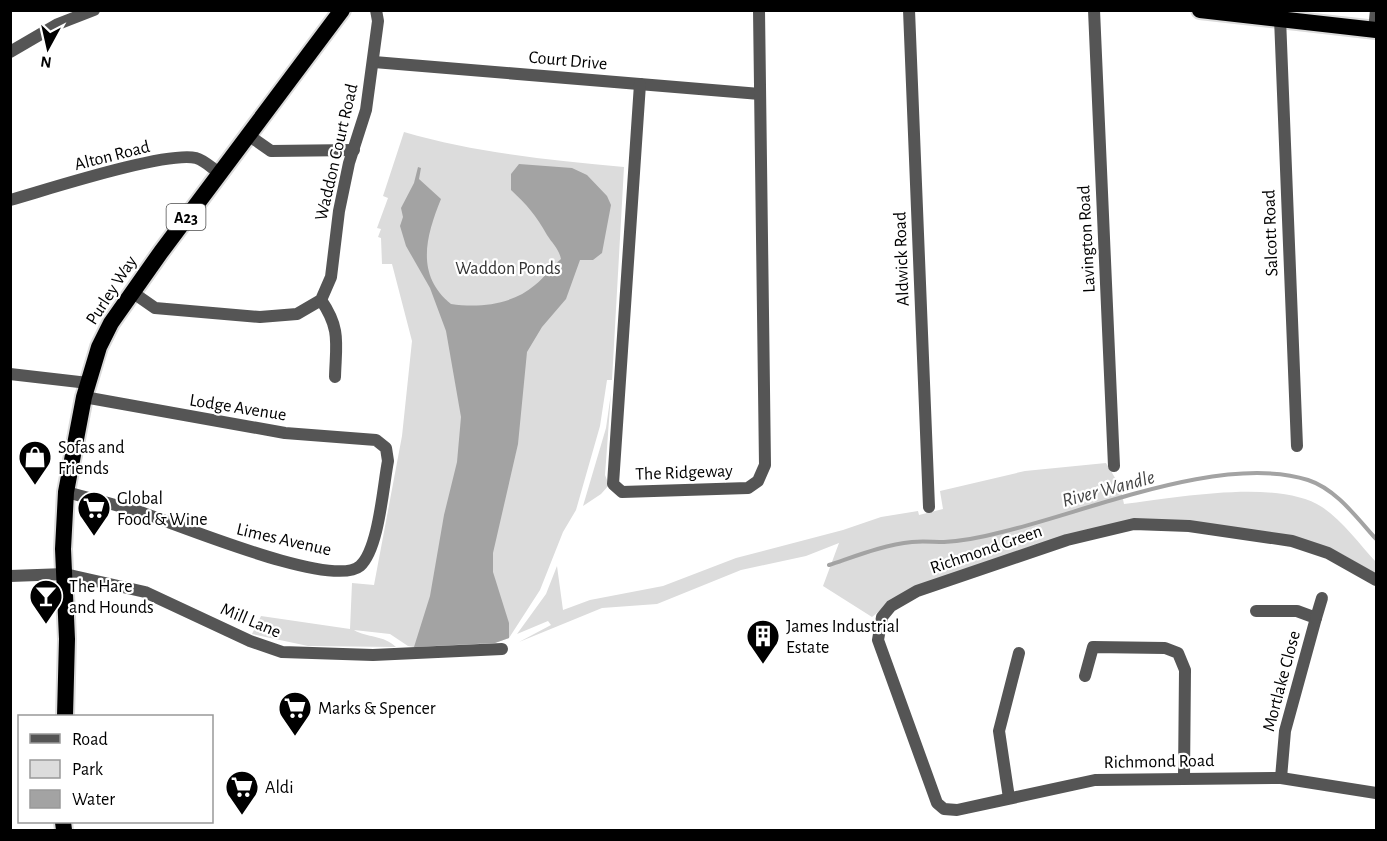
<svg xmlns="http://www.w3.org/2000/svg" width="1387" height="841" viewBox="0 0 1387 841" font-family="'Alegreya Sans',sans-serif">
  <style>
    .green { fill: #dcdcdc }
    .water { fill: #a3a3a3 }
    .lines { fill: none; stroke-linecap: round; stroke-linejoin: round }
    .stream { stroke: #a3a3a3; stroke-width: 4 }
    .trunk-casing { stroke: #dbdbdb; stroke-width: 20 }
    .minor { stroke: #555; stroke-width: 12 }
    .tertiary { stroke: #555; stroke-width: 12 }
    .trunk { stroke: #000; stroke-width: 16 }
    .labels { text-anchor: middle; stroke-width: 4.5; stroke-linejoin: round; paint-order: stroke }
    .shield { fill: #fff; stroke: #4c4c4c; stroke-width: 1.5 }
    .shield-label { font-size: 16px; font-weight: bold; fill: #000 }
    .street-label { font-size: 18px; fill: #000; stroke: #fff }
    .park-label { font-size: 18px; fill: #333; stroke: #fff }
    .poi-label { font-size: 18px; fill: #000; stroke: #fff; text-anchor: start }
    .water-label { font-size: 20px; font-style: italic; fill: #444; stroke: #fff }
  </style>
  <rect width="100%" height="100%" fill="#fff"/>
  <g class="green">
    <path d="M404 132C476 153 549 160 624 167L612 380H607L600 426 576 510 563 532 540 590 509 638 495 643 414 647 408 646 390 634 354 630C367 638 384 635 396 647L308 646 252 634 261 616 350 629 352 583 374 585 402 436 412 341 392 264H382L381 238 378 237 381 229 377 228 388 198 383 196Z"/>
    <polygon points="611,393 605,475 609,485 601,494 583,506 606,428"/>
    <path d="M1106 463 1120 486 1124 504C1175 498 1278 478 1322 507 1342 520 1360 545 1376 562V574L1340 553 1130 522 897 597 872 617 823 586 839 543 806 556 741 570 657 604 602 608 519 642 551 625 548 621 517 634 546 594 557 566 563 610 590 600 663 586 736 558 843 530 881 517 918 511 919 515 943 509 940 491 1025 471Z"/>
  </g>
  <path class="water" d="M519 164 572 168 587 175 607 196 611 205 602 253 593 260H580L566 299 542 327 527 352 518 444 493 553V572L509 623V638L495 643 414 647 430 596 444 515 457 462 461 417 446 331 430 288 406 246 400 226 403 217 401 208 414 183 418 167 421 168 419 179 441 199C426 236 415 275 451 304 479 308 512 305 535 285 545 277 551 267 561 259 559 249 552 243 547 235 536 215 527 205 511 190V174Z"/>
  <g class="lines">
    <path class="stream" d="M829 565C856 556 883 545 912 542 922 541 933 542 944 542 963 541 983 537 1002 532 1087 512 1222 453 1308 480 1336 489 1357 518 1376 539"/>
    <g class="trunk-casing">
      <g id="trunk">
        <polyline points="1200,10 1376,30"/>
        <polyline points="65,716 67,639 63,549 66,492 84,397 99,347 111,323 161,252 342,10"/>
        <polyline points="63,822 64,830"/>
      </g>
    </g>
    <g class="minor">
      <polyline points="909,10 929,507"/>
      <polyline points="1094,10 1114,466"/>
      <polyline points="1280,18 1297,446"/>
      <polyline points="1374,30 1376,10"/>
      <polyline points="10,52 58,24 94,10"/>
      <polyline points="374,62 760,94"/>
      <polyline points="640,84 613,484 622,492 748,488 758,481 765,465 759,10"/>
      <polyline points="248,135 271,151 354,150"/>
      <path d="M10 200C46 190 165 151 196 158 204 160 212 168 219 173"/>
      <polyline points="132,292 155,308 260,317 297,314 321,300 331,277 339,211 349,163 366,110 378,21 376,10"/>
      <path d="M321 300C341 329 336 343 335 377"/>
      <polyline points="10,374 88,383"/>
      <path d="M66 492C89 498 113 504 137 511 173 522 332 590 360 566 379 549 383 486 388 461L386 448 376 440 285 433 84 397"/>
      <polyline points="65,574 145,592 250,641 282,652 373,655 502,649"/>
      <polyline points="1376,580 1328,553 1292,541 1189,526 1134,524 1067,540 917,591 891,606 882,617 878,640 937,803 944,809 957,810 1095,780 1281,778 1376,793"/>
      <polyline points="1256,611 1297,611 1316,618 1285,731 1281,778"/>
      <polyline points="1316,618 1322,598"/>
      <polyline points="1085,676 1093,647 1165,648 1178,653 1185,670 1184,778"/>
      <polyline points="1009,798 999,731 1019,653"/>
    </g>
    <polyline class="tertiary" points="10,576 65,574"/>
    <use href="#trunk" class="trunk"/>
  </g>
  <defs>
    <g id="shop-pin" transform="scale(1.725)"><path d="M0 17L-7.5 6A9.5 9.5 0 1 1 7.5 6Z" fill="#000" stroke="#fff"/><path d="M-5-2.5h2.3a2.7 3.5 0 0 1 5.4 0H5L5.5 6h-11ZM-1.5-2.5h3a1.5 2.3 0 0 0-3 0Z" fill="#fff"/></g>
    <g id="supermarket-pin" transform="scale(1.725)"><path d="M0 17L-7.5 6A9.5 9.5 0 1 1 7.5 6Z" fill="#000" stroke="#fff"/><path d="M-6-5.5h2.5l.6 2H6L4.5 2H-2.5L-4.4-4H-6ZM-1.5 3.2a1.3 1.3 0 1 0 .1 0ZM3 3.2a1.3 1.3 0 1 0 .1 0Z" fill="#fff"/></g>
    <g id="bar-pin" transform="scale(1.725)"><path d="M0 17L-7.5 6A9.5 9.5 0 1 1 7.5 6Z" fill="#000" stroke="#fff"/><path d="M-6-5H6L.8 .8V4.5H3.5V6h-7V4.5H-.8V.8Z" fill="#fff"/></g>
    <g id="building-pin" transform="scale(1.725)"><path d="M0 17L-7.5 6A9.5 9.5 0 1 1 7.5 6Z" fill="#000" stroke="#fff"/><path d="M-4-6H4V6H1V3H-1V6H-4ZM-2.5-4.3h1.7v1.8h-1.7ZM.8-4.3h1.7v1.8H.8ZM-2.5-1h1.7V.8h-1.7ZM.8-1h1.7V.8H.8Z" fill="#fff"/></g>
  </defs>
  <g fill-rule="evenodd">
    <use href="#shop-pin" x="35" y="457"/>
    <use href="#supermarket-pin" x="94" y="508"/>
    <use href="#bar-pin" x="46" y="596"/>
    <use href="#building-pin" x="763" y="636"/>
    <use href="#supermarket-pin" x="295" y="708"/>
    <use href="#supermarket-pin" x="242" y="787"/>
  </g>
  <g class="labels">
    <rect class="shield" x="166.5" y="204" width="39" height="26" rx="4.5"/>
    <g class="shield-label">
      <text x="186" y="223">A23</text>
    </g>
    <g class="street-label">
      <text transform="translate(568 60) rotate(5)" y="6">Court Drive</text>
      <text transform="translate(336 152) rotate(-77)" y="6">Waddon Court Road</text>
      <text transform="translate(112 155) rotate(-14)" y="6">Alton Road</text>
      <text transform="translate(1270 233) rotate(-92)" y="6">Salcott Road</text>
      <text transform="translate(1086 239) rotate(-93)" y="6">Lavington Road</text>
      <text transform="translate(901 259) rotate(-92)" y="6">Aldwick Road</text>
      <text transform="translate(111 290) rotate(-57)" y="6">Purley Way</text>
      <text transform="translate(238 407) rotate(9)" y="6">Lodge Avenue</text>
      <text transform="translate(684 472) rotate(-2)" y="6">The Ridgeway</text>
      <text transform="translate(284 539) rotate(13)" y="6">Limes Avenue</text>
      <text transform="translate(986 549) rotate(-19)" y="6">Richmond Green</text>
      <text transform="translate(251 620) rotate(23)" y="6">Mill Lane</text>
      <text transform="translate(1281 681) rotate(-75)" y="6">Mortlake Close</text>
      <text transform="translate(1159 761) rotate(-1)" y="6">Richmond Road</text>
    </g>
    <g class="park-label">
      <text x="508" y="274">Waddon Ponds</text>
    </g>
    <g class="poi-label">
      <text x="58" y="453">Sofas and<tspan x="58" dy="21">Friends</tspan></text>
      <text x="117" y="504">Global<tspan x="117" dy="21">Food &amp; Wine</tspan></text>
      <text x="69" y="592">The Hare<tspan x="69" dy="21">and Hounds</tspan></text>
      <text x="786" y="632">James Industrial<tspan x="786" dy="21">Estate</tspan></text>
      <text x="318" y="714">Marks &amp; Spencer</text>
      <text x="265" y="793">Aldi</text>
    </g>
    <g class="water-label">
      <text transform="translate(1108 488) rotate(-15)" y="7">River Wandle</text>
    </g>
  </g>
  <rect width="1387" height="841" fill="none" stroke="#000000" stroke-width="24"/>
  <rect x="18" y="715" width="195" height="108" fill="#ffffff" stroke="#999999" stroke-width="1.5"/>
  <rect x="30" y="734" width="30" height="9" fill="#555555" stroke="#999999" stroke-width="1.5"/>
  <text x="72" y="745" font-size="18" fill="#000000">Road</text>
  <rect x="30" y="760" width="30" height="18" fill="#dcdcdc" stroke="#999999" stroke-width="1.5"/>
  <text x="72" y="775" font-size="18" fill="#000000">Park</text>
  <rect x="30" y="790" width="30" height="18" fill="#a3a3a3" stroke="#999999" stroke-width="1.5"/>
  <text x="72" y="805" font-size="18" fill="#000000">Water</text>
  <g transform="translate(48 48) rotate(188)" stroke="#ffffff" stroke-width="4.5" paint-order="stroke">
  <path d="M0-4.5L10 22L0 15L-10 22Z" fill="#000000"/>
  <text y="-9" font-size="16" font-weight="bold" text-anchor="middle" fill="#000000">N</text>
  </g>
</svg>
